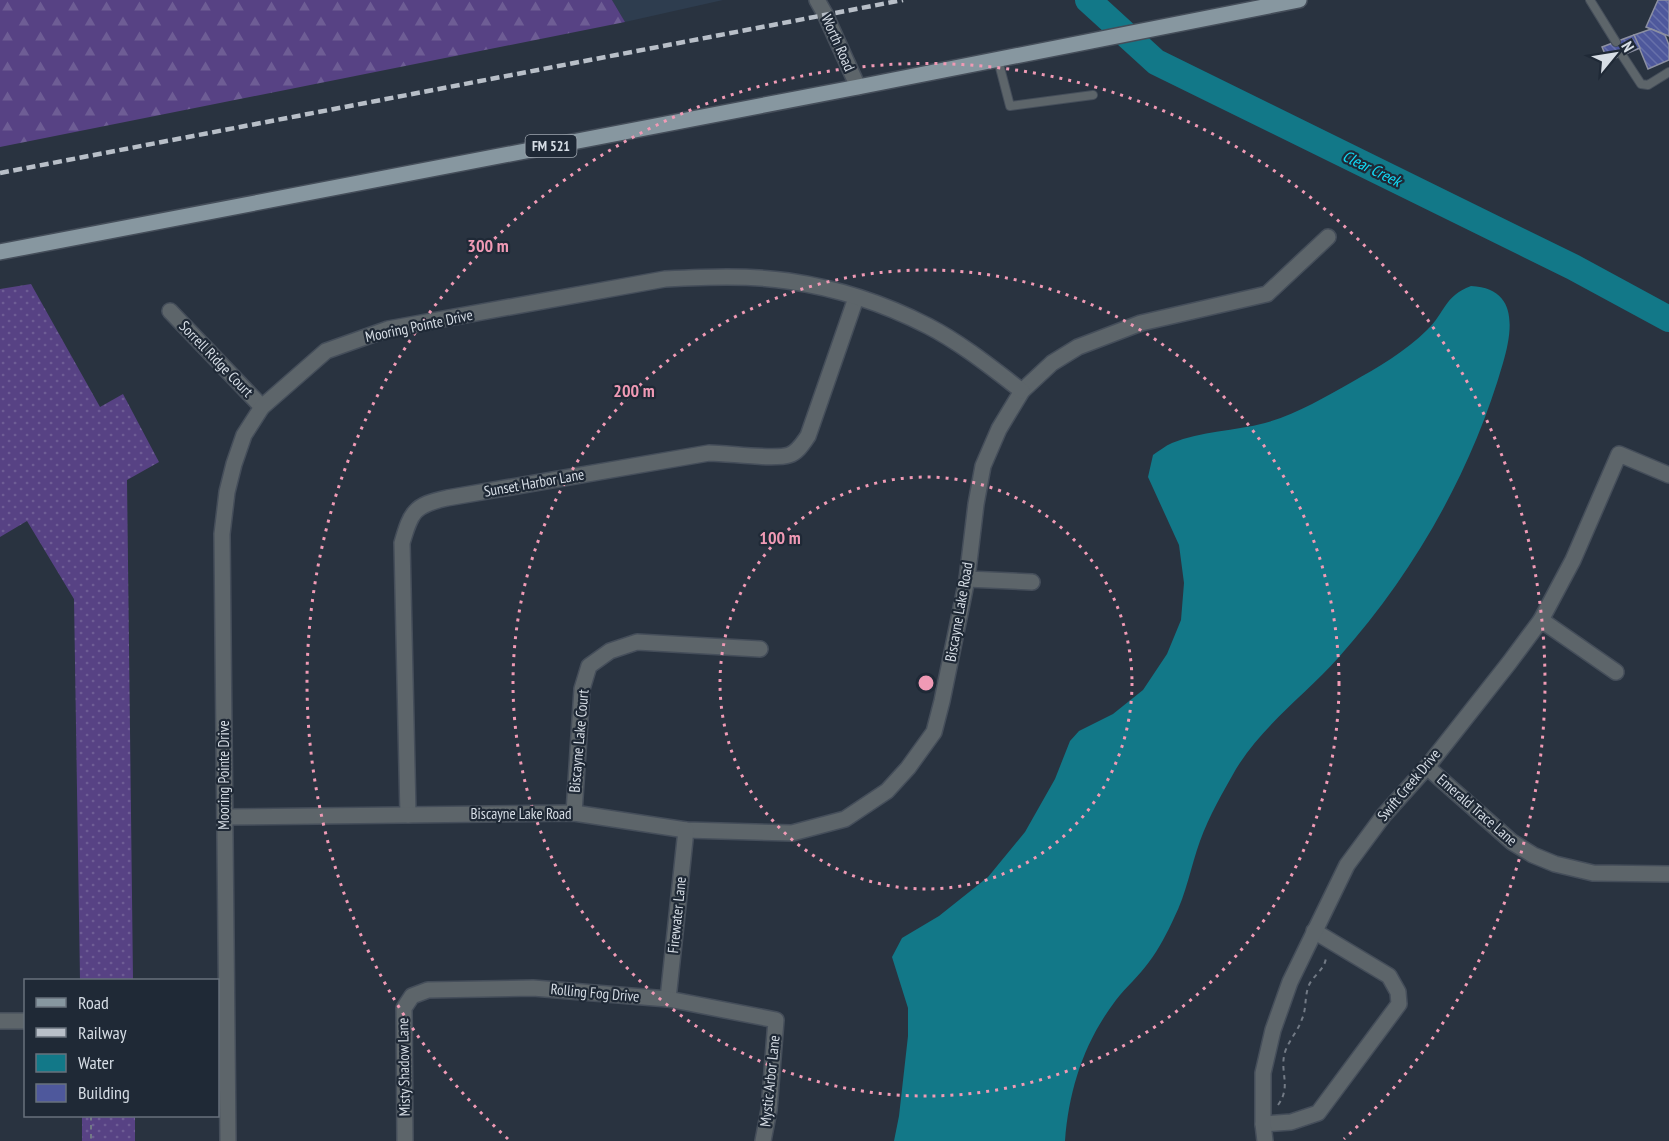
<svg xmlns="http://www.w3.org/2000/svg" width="1669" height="1141" viewBox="0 0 1669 1141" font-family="'PT Sans Narrow',sans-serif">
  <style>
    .built { fill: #2e3d4f }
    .grass { fill: url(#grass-dots) }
    .forest { fill: url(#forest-firs) }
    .water { fill: #127888 }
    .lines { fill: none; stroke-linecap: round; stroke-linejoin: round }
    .river { stroke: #127888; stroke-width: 26 }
    .building { fill: url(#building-back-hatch); stroke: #8c90a2; stroke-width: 1.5 }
    .service-casing { stroke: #454e5a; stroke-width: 10 }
    .minor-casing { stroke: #454e5a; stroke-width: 18 }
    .primary-casing { stroke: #454e5a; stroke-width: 18 }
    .path { stroke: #727a85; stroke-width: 2; stroke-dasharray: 4.5 4.5; stroke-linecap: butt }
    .service { stroke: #5d656a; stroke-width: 8 }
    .minor { stroke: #5d656a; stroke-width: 15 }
    .primary { stroke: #8797a0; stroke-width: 15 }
    .rail { stroke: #b8bfc8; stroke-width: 4.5; stroke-dasharray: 9 4.5; stroke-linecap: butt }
    .ring { fill: none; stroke: #f09ab5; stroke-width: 3; stroke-dasharray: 3 6 }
    .labels { text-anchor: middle; stroke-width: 4.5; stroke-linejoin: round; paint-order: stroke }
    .shield { fill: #1f2936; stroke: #9fa7b0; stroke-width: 1.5 }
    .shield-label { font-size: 14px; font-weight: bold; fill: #d6dde5 }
    .street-label { font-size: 15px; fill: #d6dde5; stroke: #1f2936 }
    .water-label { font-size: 16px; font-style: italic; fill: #11d9f4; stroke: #1f2936 }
    .centre { fill: #f09ab5; stroke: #1f2936; stroke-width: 3 }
    .ring-label { font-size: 18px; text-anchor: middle; font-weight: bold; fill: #f09ab5; stroke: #1f2936; stroke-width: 4.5; stroke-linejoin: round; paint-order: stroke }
  </style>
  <defs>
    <pattern id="grass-dots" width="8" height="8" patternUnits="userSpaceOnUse" patternTransform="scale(1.5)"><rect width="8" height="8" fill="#574284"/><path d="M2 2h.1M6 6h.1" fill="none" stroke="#6e5d95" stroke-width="1.8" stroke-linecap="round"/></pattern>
    <pattern id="forest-firs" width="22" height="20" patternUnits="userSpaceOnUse" patternTransform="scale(1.5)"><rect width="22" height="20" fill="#574284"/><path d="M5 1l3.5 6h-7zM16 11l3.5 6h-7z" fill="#6e5d95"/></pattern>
    <pattern id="building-back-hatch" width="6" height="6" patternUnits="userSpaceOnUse" patternTransform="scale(1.5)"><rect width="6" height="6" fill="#4e589c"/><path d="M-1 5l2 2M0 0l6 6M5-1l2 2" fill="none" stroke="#6770aa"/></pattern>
  </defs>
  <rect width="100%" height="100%" fill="#293340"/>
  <polygon class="built" points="612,0 723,0 625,22"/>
  <g class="grass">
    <polygon points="31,284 100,407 123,394 159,462 127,480 133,980 80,980 74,599 27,521 0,537 0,289"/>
    <rect x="82" y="1116" width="53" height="25"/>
  </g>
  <polygon class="forest" points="0,0 612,0 625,22 0,147"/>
  <path class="water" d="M1471 286C1518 288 1513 329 1503 363 1472 471 1414 573 1339 657 1305 695 1263 725 1236 769 1223 792 1209 816 1200 841 1191 866 1186 895 1174 918 1167 933 1159 949 1149 962 1139 976 1126 987 1116 1000 1084 1042 1069 1089 1065 1141H894L899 1116 908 1036V1008L892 957 902 938 939 916 988 877 1025 832 1055 779 1070 741 1079 731 1113 714 1143 690 1167 654 1181 620 1184 583 1179 545 1148 477 1153 455C1159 451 1165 446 1172 443 1201 431 1235 431 1265 423 1295 415 1325 397 1352 382 1377 368 1406 351 1427 330 1446 312 1443 297 1471 286Z"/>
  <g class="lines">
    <polyline class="river" points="1088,0 1156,62 1573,267 1669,319"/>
  </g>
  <g class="building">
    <polygon points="1658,0 1669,0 1669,36 1646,27"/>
    <polygon points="1651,29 1665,35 1669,45 1669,60 1648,69 1634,35"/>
    <polygon points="1634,35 1640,48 1608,61 1602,47"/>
  </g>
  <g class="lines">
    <g class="service-casing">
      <g id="service">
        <polyline points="1590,0 1616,42"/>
        <polyline points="1622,55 1641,84 1648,85 1669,72"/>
        <polyline points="998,60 1010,106 1093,95"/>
      </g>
    </g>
    <g class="minor-casing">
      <g id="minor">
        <polyline points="817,0 825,14 858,87"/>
        <polyline points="170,311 262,407"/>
        <polyline points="967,579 1032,582"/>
        <polyline points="1541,620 1616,672"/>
        <polyline points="1427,767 1512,842 1533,855 1555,864 1593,873 1669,874"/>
        <polyline points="574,813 582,689 589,666 610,651 637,642 760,649"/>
        <path d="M408 815 402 543C411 512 414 505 447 498L709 453C728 453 774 460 789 455 798 452 803 443 808 436L856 298"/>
        <polyline points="225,817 574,813 686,830 792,833 845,819 887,791 908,768 934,732 942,701 967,579 976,504 983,466 999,429 1022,391 1052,363 1078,347 1141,323 1267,294 1328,237"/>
        <polyline points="668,999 686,830"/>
        <polyline points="0,1021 26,1021"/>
        <polyline points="1263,1124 1291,1122 1318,1113 1399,1004 1398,992 1389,976 1314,931"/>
        <path d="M228 1141 222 534 227 492 234 464 244 435 262 407 326 351 388 329 665 279C706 277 748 275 788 281 836 288 885 304 928 326 961 343 992 368 1022 391"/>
        <polyline points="405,1141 404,1008 412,996 428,990 533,988 668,999 776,1020 769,1110 763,1141"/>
        <polyline points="1265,1141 1263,1124 1263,1073 1273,1030 1290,982 1347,865 1384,815 1427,767 1509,663 1541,620 1573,560 1619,454 1669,475"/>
      </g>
    </g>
    <g class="primary-casing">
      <polyline id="primary" points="0,252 858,87 1299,0"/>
    </g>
    <g class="path">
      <path d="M1278 1105C1292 1086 1279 1072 1285 1052 1289 1040 1298 1031 1302 1019 1307 1008 1304 994 1310 983 1316 973 1326 968 1326 956"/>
      <polyline points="91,1116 91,1141"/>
    </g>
    <use href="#service" class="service"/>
    <use href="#minor" class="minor"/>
    <use href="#primary" class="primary"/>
    <polyline class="rail" points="0,173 903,0"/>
  </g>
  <g class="ring">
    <circle cx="926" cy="683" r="206"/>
    <circle cx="926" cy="683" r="413"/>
    <path d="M508 1139A619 619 0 1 1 1344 1139"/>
  </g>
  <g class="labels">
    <rect class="shield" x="525.5" y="135" width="51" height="22" rx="4.5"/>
    <g class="shield-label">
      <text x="551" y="151">FM 521</text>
    </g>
    <g class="street-label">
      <text transform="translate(838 43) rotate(66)" y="5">Worth Road</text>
      <text transform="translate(419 326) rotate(-12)" y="5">Mooring Pointe Drive</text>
      <text transform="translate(216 359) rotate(46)" y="5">Sorrell Ridge Court</text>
      <text transform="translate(534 483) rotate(-10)" y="5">Sunset Harbor Lane</text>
      <text transform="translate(959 612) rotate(-80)" y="5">Biscayne Lake Road</text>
      <text transform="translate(579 741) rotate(-85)" y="5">Biscayne Lake Court</text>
      <text transform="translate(224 775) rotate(-90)" y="5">Mooring Pointe Drive</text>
      <text transform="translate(1409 785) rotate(-50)" y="5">Swift Creek Drive</text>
      <text transform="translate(1477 810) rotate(41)" y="5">Emerald Trace Lane</text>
      <text x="521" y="819">Biscayne Lake Road</text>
      <text transform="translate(677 915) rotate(-84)" y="5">Firewater Lane</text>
      <text transform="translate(595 993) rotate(5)" y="5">Rolling Fog Drive</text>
      <text transform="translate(404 1067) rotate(-91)" y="5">Misty Shadow Lane</text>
      <text transform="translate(770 1081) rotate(-84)" y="5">Mystic Arbor Lane</text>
    </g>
    <g class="water-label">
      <text transform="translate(1372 168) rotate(26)" y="6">Clear Creek</text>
    </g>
  </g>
  <circle cx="926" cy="683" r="9" class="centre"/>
  <g class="ring-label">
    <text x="488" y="252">300 m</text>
    <text x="634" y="397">200 m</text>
    <text x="780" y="544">100 m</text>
  </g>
  <rect x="24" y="979" width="195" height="138" fill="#1f2936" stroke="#68717c" stroke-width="1.5"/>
  <rect x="36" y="998" width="30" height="9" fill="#8797a0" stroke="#68717c" stroke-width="1.5"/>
  <text x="78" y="1009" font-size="18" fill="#d6dde5">Road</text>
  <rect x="36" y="1028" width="30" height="9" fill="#b8bfc8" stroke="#68717c" stroke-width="1.5"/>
  <text x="78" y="1039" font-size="18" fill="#d6dde5">Railway</text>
  <rect x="36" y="1054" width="30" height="18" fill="#127888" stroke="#68717c" stroke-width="1.5"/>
  <text x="78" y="1069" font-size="18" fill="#d6dde5">Water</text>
  <rect x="36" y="1084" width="30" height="18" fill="#4e589c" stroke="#68717c" stroke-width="1.5"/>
  <text x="78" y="1099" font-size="18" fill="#d6dde5">Building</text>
  <g transform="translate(1615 54) rotate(60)" stroke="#1f2936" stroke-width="4.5" paint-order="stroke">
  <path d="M0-4.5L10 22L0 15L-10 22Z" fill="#d6dde5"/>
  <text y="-9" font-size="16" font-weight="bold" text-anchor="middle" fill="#d6dde5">N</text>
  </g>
</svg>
